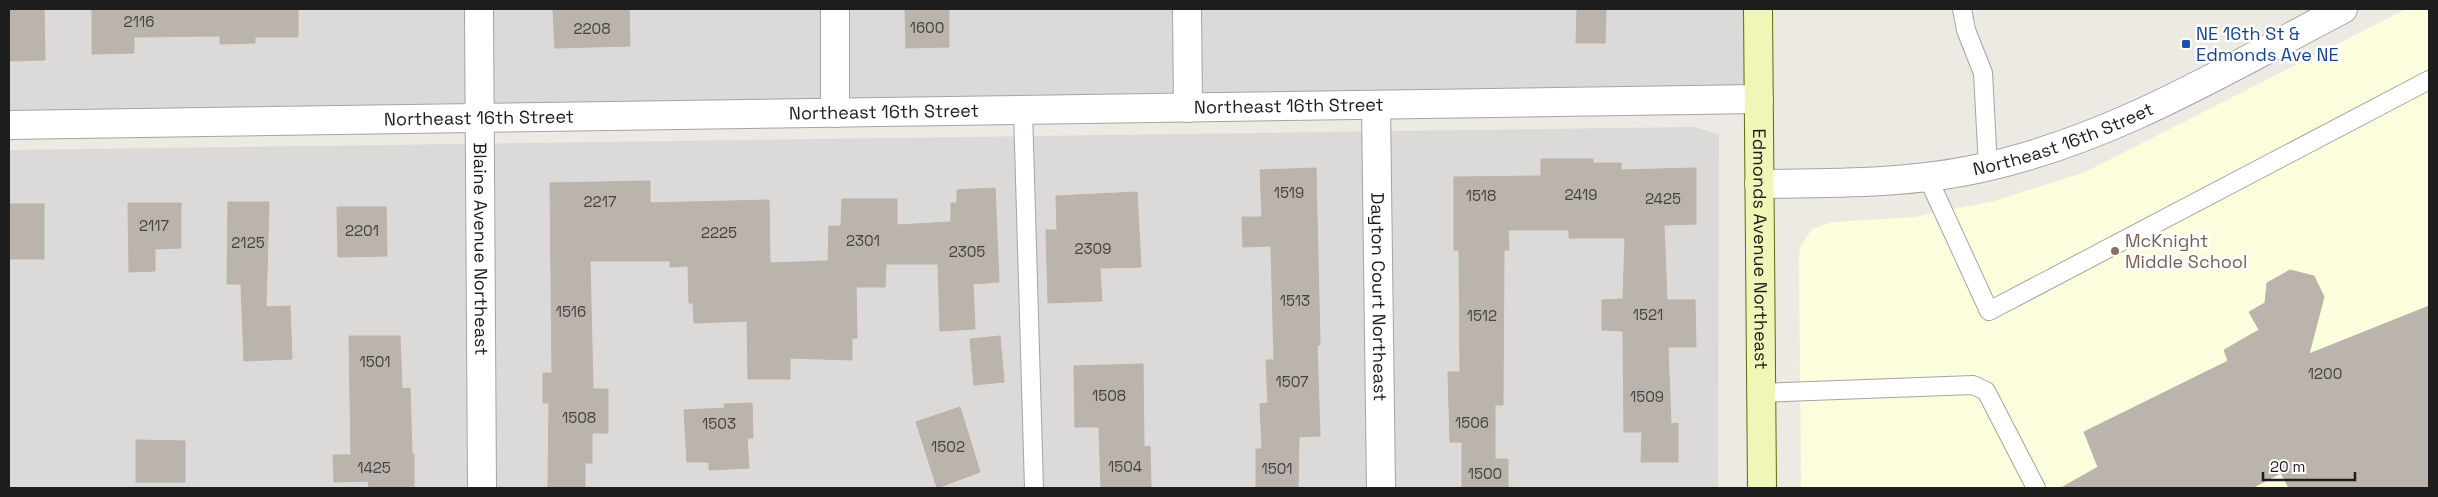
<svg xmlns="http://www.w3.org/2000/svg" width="2438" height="497" viewBox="0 0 2438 497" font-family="'Space Grotesk',sans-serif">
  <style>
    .residential { fill: #dbdad9 }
    .education { fill: #fbfddc }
    .building { fill: #bab4ac; stroke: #beb2a6 }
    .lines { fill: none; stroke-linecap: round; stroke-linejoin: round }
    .lane-casing { stroke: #a4a4a4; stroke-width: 20 }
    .street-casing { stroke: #a4a4a4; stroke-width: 30 }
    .secondary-casing { stroke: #5c6d0a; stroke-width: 30 }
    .lane { stroke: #fff; stroke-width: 18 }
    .street { stroke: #fff; stroke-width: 28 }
    .secondary { stroke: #eff6b8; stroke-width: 28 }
    .transit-dot { fill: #1a4fb4; stroke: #fff; stroke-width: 2 }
    .education-dot { fill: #8d6e63; stroke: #fff; stroke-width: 2 }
    .labels { text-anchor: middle; stroke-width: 5; stroke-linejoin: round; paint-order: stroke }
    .number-label { font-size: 15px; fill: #444341 }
    .transit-label { font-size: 18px; fill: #164399; stroke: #fff; text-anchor: start }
    .street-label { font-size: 18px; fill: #1d1d1d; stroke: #fff }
    .education-label { font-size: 18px; fill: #785e54; stroke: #fff; text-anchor: start }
  </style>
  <rect width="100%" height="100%" fill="#edeae3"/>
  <g class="residential">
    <polygon points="9,9 1762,9 1762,99 9,131"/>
    <polygon points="1694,127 1719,134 1718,488 9,488 9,150"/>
  </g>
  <polygon class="education" points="2406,9 2429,9 2429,488 1801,488 1799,256 1801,245 1812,229 1833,222 1914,217 1994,201 2085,172"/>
  <g class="building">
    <polygon points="9,9 44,9 45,60 9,61"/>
    <polygon points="92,9 298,9 298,37 255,37 255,43 220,44 220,36 134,37 134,53 92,54"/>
    <polygon points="553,9 629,9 630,46 555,48"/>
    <polygon points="905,9 949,9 949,47 906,48"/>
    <polygon points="1577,9 1606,9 1605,43 1576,43"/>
    <polygon points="1541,159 1593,159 1593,163 1621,163 1621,170 1696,168 1696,224 1664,225 1667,300 1695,300 1696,347 1668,347 1671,424 1678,423 1678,462 1641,462 1642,432 1624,432 1623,331 1602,330 1602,300 1623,299 1625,238 1569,238 1569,230 1508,230 1509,250 1504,250 1503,405 1495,405 1495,459 1508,459 1508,488 1462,488 1462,442 1450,442 1448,372 1460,372 1459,250 1454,250 1454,177 1541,176"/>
    <polygon points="1316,168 1320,345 1317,345 1320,436 1299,437 1298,488 1256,488 1256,449 1262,449 1260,404 1268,403 1266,360 1274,360 1271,246 1243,247 1242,217 1262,217 1260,170"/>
    <polygon points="650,181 650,203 769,200 770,263 828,261 829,226 841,226 842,199 897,199 897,225 951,222 951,203 957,203 957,190 995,188 999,282 973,284 975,329 940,331 938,264 886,264 885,287 856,287 857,338 852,338 852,360 790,358 790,379 748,379 747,321 694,323 693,303 689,303 688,266 670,267 670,261 590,261 593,389 608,389 608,433 592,433 592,463 585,463 585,488 548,488 549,403 543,403 543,373 552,373 550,183"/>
    <polygon points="1137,192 1141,267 1100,268 1102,301 1048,303 1046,230 1057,230 1056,196"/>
    <polygon points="228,202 269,202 266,307 290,306 292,359 244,361 241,284 227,284"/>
    <polygon points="128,203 181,203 181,248 155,249 155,271 129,272"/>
    <rect x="9" y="204" width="35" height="55"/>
    <polygon points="337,207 386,207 387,256 338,257"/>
    <polygon points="2290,270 2314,276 2324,297 2309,354 2429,306 2429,488 2289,488 2281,473 2252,488 2061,488 2098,467 2084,432 2228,361 2224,350 2259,330 2249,312 2265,303 2267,283"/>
    <polygon points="349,336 400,336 402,389 410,388 412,454 414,454 414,486 409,486 409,488 369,488 368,481 334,482 333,455 351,455"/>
    <polygon points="1000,336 1004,382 974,385 970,339"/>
    <polygon points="1143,364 1144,447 1150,446 1151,488 1101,488 1099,427 1075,427 1074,366"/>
    <polygon points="752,403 753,438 747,438 749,468 709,470 709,462 687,462 684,410 725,408 724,404"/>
    <polygon points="960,407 980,472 937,488 916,422"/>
    <polygon points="136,440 185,441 185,482 136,482"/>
  </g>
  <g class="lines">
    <g class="lane-casing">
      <g id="lane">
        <polyline points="1962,9 1966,30 1983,73 1988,167"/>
        <polyline points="1023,110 1034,488"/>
        <polyline points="1927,176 1989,311 2429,80"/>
        <polyline points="1761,393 1973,385 1986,391 2036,488"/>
      </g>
    </g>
    <g class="street-casing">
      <g id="street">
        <path id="s1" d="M479 9 482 488"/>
        <polyline points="835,9 835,113"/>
        <polyline points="1187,9 1188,108"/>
        <path id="s2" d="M1376 106 1381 488"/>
        <path id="s3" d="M9 125 1759 99"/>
        <path id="s4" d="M1759 184C1832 183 1909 184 1981 168 2111 140 2226 70 2343 9"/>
      </g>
    </g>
    <g class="secondary-casing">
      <g id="secondary">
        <path id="s5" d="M1758 9 1762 488"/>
      </g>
    </g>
    <use href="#lane" class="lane"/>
    <use href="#street" class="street"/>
    <use href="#secondary" class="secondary"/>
  </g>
  <rect class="transit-dot" x="2181" y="39" width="10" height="10" rx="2.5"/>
  <circle class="education-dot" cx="2115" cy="251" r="5"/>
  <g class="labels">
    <g class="number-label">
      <text x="139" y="27">2116</text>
      <text x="927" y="33">1600</text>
      <text x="592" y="34">2208</text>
      <text x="1289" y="198">1519</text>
      <text x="1581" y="200">2419</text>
      <text x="1481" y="201">1518</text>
      <text x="1663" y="204">2425</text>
      <text x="600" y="207">2217</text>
      <text x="154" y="231">2117</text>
      <text x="362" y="236">2201</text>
      <text x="719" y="238">2225</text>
      <text x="863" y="246">2301</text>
      <text x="248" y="248">2125</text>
      <text x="1093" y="254">2309</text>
      <text x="967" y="257">2305</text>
      <text x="1295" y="306">1513</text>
      <text x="571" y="317">1516</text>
      <text x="1648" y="320">1521</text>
      <text x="1482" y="321">1512</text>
      <text x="375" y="367">1501</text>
      <text x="2325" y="379">1200</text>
      <text x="1292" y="387">1507</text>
      <text x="1109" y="401">1508</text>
      <text x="1647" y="402">1509</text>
      <text x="579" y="423">1508</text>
      <text x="1472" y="428">1506</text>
      <text x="719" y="429">1503</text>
      <text x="948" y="452">1502</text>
      <text x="1125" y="472">1504</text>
      <text x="374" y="473">1425</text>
      <text x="1277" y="474">1501</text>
      <text x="1485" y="479">1500</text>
    </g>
    <g class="transit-label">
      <text x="2196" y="40">NE 16th St &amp;<tspan x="2196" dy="21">Edmonds Ave NE</tspan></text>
    </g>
    <g class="street-label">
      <text dy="6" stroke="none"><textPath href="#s3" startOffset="1280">Northeast 16th Street</textPath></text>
      <text dy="6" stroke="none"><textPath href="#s3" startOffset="875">Northeast 16th Street</textPath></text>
      <text dy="6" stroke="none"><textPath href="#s3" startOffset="470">Northeast 16th Street</textPath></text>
      <text dy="6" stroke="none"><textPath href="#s4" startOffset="310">Northeast 16th Street</textPath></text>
      <text dy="6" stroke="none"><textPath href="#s1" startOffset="240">Blaine Avenue Northeast</textPath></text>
      <text dy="6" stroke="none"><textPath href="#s5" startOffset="240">Edmonds Avenue Northeast</textPath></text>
      <text dy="6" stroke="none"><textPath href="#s2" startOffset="191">Dayton Court Northeast</textPath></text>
    </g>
    <g class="education-label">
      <text x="2125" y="247">McKnight<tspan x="2125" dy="21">Middle School</tspan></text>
    </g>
  </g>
  <rect width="2438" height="497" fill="none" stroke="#1d1d1d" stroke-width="20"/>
  <path d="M2263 472v8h92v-8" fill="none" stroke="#1d1d1d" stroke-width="2.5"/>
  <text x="2270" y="472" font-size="15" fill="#1d1d1d" stroke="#ffffff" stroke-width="4" paint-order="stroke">20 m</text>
</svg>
